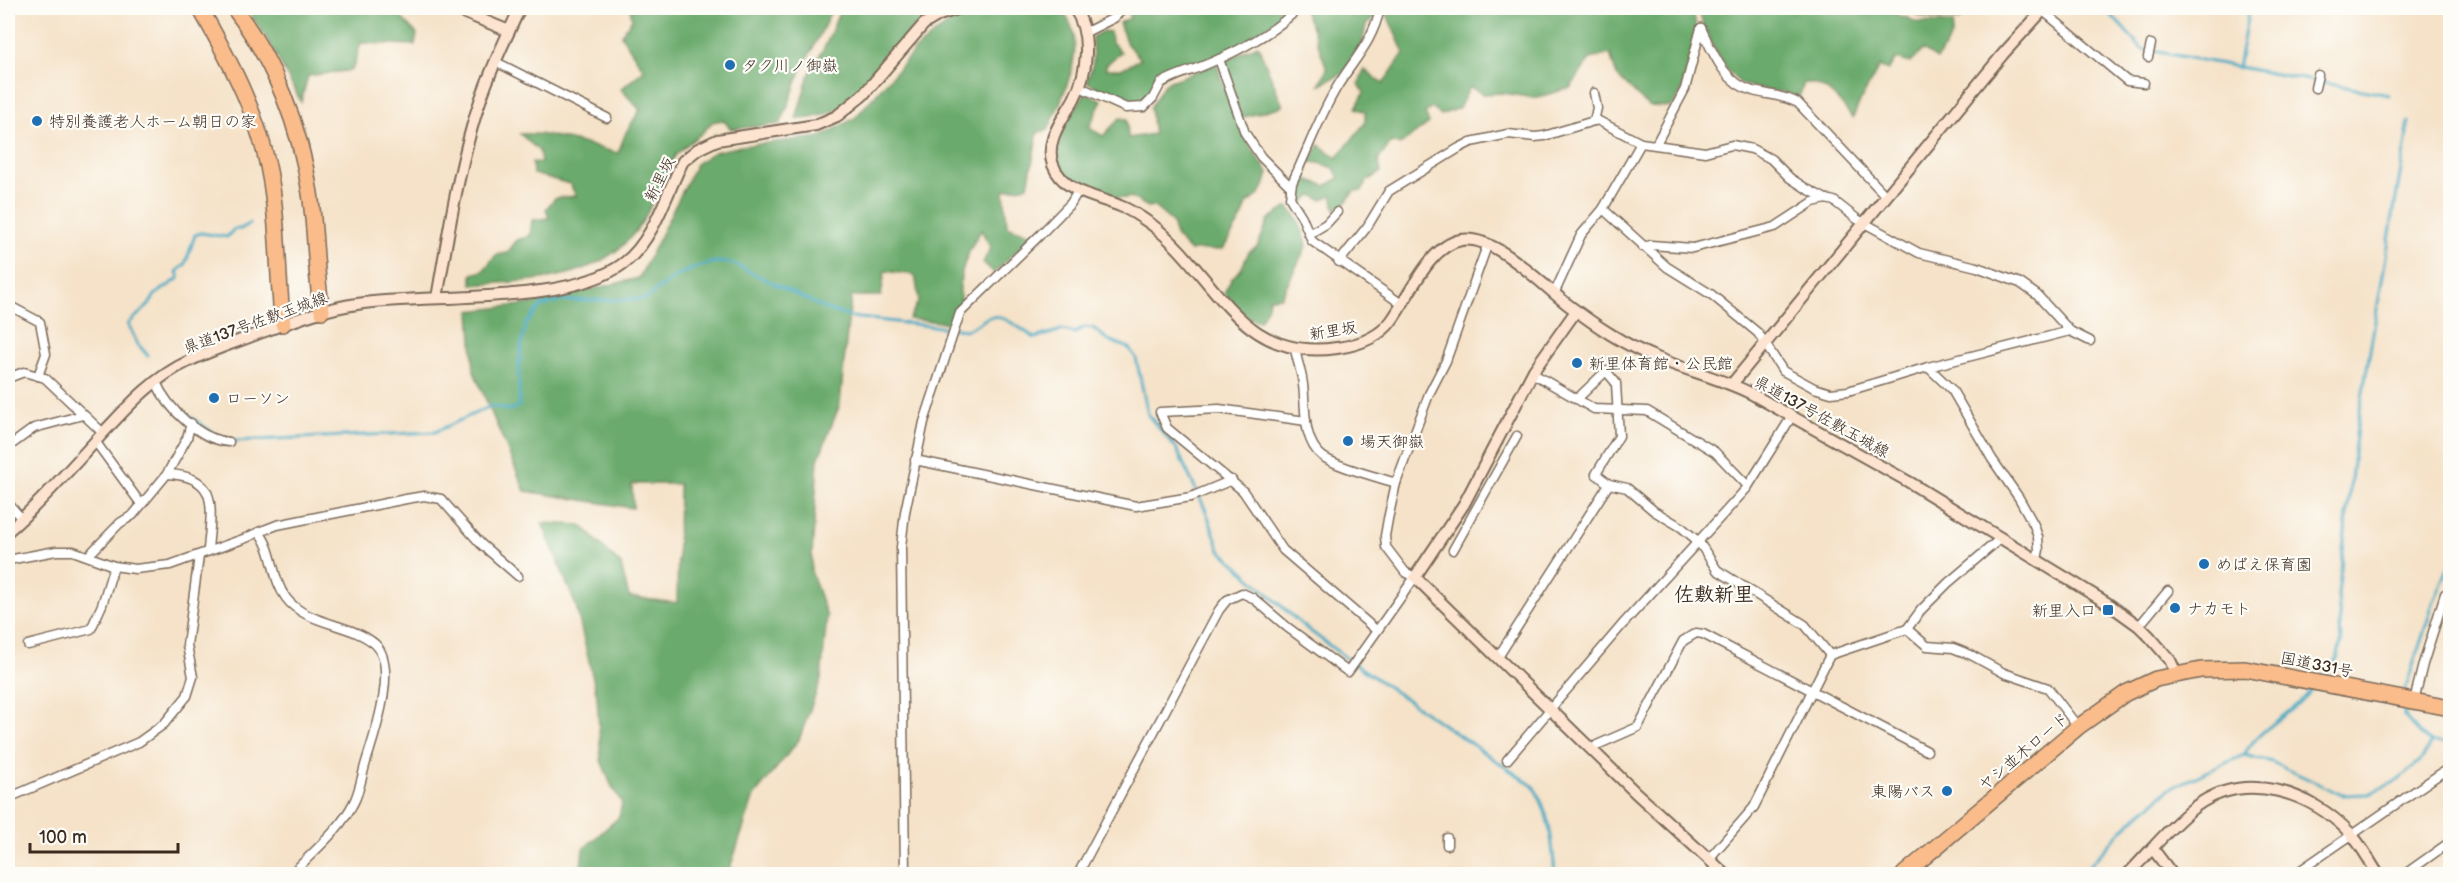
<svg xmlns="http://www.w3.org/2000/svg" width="2458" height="882" viewBox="0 0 2458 882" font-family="'Balsamiq Sans','Klee One',sans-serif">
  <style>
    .forest { fill: #6baa6c; stroke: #536a45; stroke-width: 1.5 }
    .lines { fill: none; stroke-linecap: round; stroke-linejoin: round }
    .stream { stroke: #42a8c2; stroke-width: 3 }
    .street-casing { stroke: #7c6a5a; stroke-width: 11 }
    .secondary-casing { stroke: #7c6a5a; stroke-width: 14 }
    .highway-casing { stroke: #7c6a5a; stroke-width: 18 }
    .street { stroke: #fff; stroke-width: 8 }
    .secondary { stroke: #fde4d0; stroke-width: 10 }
    .highway { stroke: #f9bc8a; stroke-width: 15 }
    .poi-dot { fill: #1f6fb2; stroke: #fdfcf7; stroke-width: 2 }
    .labels { text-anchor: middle; stroke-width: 4.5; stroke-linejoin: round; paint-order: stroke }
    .poi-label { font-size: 16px; fill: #3b2a1e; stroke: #fdfcf7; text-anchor: start }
    .street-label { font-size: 16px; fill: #3b2a1e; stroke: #fdfcf7 }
    .quarter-label { font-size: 20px; font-weight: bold; fill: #3b2a1e; stroke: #fdfcf7 }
  </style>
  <rect width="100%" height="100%" fill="#fdfcf7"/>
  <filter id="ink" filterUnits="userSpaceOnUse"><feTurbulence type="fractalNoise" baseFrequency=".0167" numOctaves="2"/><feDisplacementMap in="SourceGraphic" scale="12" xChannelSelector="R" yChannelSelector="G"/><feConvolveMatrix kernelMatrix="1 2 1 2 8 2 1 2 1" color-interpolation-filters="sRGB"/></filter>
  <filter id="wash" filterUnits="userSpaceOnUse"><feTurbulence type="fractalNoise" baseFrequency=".008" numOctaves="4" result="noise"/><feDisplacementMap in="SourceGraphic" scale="24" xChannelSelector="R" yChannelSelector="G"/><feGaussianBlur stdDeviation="1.35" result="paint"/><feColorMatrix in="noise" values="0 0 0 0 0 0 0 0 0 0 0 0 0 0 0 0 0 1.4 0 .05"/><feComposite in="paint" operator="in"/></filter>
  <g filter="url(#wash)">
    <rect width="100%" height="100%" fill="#f5e2c8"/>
    <g class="forest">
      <polygon points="246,8 392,8 417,34 415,45 361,43 352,70 308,76 301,102 269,42"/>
      <path d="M630 8H832C824 30 811 50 801 71 793 89 789 107 780 124L731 129 723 120 712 122C702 137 686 142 675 156 661 176 655 202 642 222 605 282 534 280 472 285V274L483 271 496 255 507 253 517 240 530 236 532 220 549 218 546 209 555 198 576 196 570 184 533 174 532 162 541 163 539 151 520 134C555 132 585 145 618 153L626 132 640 110 621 89 644 70 621 35 632 19Z"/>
      <path d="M841 8H933C920 25 902 39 888 55 856 91 851 117 796 119L808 77 827 42Z"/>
      <path d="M997 8H1058C1094 37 1063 97 1048 130L1038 132 1028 186 1004 190 1007 226 1032 235 994 273 983 262 991 248 981 230C967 253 956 276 961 305L950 323 909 319 919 300 915 275 885 271 881 296H852L848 322 840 404 818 460 811 571 827 616 821 679 799 740 754 796 728 874H577L581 866 583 849 619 817 622 803 611 785 601 760 597 696 576 606 542 523 581 525 621 565 629 597 677 603 679 484H632L633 508 525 491 474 372 470 311 529 304 639 278 696 164 714 152 741 146 821 137 855 118 914 51 934 34 952 22Z"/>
      <path d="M1134 8H1293L1288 13C1262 30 1237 47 1208 60 1193 67 1175 68 1161 78 1154 84 1149 97 1142 104H1127L1087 82 1093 63 1092 37 1103 31 1110 32 1111 41 1121 52 1106 65V69H1121L1141 59 1127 44 1119 23 1130 18 1129 11Z"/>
      <polygon points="1303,8 1377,8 1374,19 1366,25 1361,49 1342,74 1319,85 1327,69 1313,30"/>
      <polygon points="1384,8 1692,8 1697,29 1681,93 1671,107 1648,106 1617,76 1610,54 1590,59 1570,88 1535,98 1503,93 1483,94 1470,87 1459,108 1441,115 1432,108 1425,113 1429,123 1400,145 1392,142 1378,160 1381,172 1367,181 1362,191 1354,191 1343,206 1335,209 1332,195 1322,200 1312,195 1301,204 1294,198 1300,177 1326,186 1339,178 1334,168 1319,163 1310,162 1319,145 1337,158 1365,123 1365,112 1356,108 1364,93 1359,84 1364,69 1383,84 1404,53"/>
      <path d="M1698 8H1887L1903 18 1907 17 1915 22 1953 23 1952 36 1937 59 1923 50 1911 63 1896 59 1888 70 1879 66C1871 84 1859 99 1853 118 1840 103 1827 82 1804 83L1799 97C1781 89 1763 92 1745 85 1723 76 1703 29 1698 8Z"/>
      <path d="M1910 8H1966V15L1959 20C1942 17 1919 23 1910 8Z"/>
      <polygon points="1258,45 1283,106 1241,118 1223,62"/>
      <path d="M1217 64C1229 106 1241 136 1268 172 1265 188 1261 195 1247 204L1243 216 1223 249C1211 252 1202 248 1190 251L1176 237 1172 222 1153 206 1148 207 1131 197C1115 201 1106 194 1091 189 1034 168 1062 130 1085 93L1102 100 1089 128 1103 136 1120 118 1127 119 1128 138 1154 134 1150 108 1163 86 1170 81Z"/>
      <path d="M1288 207C1300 218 1302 230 1307 245L1281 297 1269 298 1268 306 1260 321C1246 320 1234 303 1224 293L1232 278 1241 269 1249 252 1257 247 1269 219Z"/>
    </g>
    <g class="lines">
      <g class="stream">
        <polyline points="2105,8 2142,49 2389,95"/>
        <polyline points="2238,68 2249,8"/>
        <polyline points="148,356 137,343 128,324 149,305 155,295 179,278 177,271 185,265 195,235 201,233 227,237 234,229 241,229 250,223"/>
        <polyline points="176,406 217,436"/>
        <path d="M229 439 234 441 435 432 491 406 510 410 519 406V366L522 342 526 324 541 306 560 301 645 299 678 275 697 267 715 262 732 263 826 309 851 317 966 330C975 327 980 322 987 318 1001 311 1023 331 1035 338L1062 330 1075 333 1085 327 1093 328 1108 340 1129 348 1136 358 1148 415 1176 448 1206 511 1220 550 1301 624 1346 658 1533 786C1551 814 1552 843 1555 874"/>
        <polyline points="2321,678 2337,659 2341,642 2338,594 2357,427 2409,122"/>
        <polyline points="2405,695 2406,687 2434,601 2450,564"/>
        <polyline points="2404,705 2404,716 2420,734 2431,742"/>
        <path d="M2244 755C2259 727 2294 714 2313 688"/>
        <polyline points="2082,874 2125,827 2169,789 2244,755 2272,762 2342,795 2368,794 2399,780 2422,759 2431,742 2450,743"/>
      </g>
    </g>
  </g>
  <g filter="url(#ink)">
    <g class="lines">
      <g class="street-casing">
        <g id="street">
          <path d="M1380 8C1373 42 1354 59 1337 87 1319 117 1307 152 1292 183L1290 198 1302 217 1312 241 1403 305"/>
          <polyline points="2042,10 2127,81 2144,83"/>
          <path d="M1701 28C1713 53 1724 83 1753 91 1769 95 1783 95 1798 103L1886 196"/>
          <polyline points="1084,33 1114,18 1124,8"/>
          <polyline points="2148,57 2151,44"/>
          <polyline points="1219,59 1245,133 1261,157 1291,187"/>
          <polyline points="496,62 607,118"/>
          <path d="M1080 87 1126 108 1144 107 1153 98 1161 83C1175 75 1191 71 1205 65 1235 53 1277 31 1298 8"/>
          <polyline points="2315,88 2318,75"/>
          <polyline points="1594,121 1597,108 1594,93"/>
          <polyline points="1656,144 1685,89 1701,28"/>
          <polyline points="1603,209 1641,143"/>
          <polyline points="1309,234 1326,224 1337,212"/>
          <polyline points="1643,247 1651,245 1693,248 1775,227 1813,202 1826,199 1834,201 1857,219 1919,253 1977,267 2020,283 2037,295 2070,331 2090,341"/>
          <polyline points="1339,262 1367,227 1389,191 1459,148 1471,142 1508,134 1535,137 1544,136 1597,120 1641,143 1705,152 1732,145 1752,149 1771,159 1790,178 1807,189 1826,199"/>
          <polyline points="1554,294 1581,235 1603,209 1667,267 1712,295 1758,333 1783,371 1814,388 1831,393 1848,391 1928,367 2070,331"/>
          <polyline points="8,305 40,322 46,354 38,376"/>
          <path d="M1295 349C1297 361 1302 373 1303 385 1306 407 1302 440 1322 456 1336 467 1378 477 1396 483"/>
          <polyline points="1928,367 1952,390 1992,459 2019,498 2034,525 2038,537 2039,550 2037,559"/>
          <polyline points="1532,373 1594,409 1647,411 1715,452 1748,486"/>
          <polyline points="8,378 24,372 45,378 103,433"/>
          <path d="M156 382C167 408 200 440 229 442"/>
          <polyline points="1577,399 1606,371 1616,383 1619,436 1596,474 1609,484 1627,488 1654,511 1681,527 1699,542 1717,570 1805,625 1830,655"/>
          <polyline points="1306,421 1219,409 1160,412 1167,428 1243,491 1283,550 1376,630"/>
          <polyline points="95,441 141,504"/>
          <polyline points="8,447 34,428 83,415"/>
          <polyline points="915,460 1136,506 1191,497 1232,480"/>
          <path d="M167 474C221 476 211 509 208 550"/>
          <polyline points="8,503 21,518"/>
          <polyline points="259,532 277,525 406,499 424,496 441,499 481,544 518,576"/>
          <polyline points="1453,550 1517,436"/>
          <polyline points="88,556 120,523 133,515 167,474 187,438 191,423"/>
          <path d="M8 560 56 551H73L114 566 135 569 170 565 246 538 259 532C275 552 271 578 286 598 306 625 351 623 375 644 399 666 374 736 366 762 362 775 360 790 354 802 339 832 314 850 292 874"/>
          <polyline points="2139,626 2168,591"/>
          <polyline points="1907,629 1927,646 1953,648 1971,655 2004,673 2048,688 2078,727"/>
          <polyline points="28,645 91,629 102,605 114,566"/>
          <polyline points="1498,657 1609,484"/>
          <polyline points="2414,701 2423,664 2445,594 2450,596"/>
          <polyline points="1592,750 1597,745 1638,727 1683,641 1696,633 1703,634 1927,751"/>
          <polyline points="1507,760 1622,625 1747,488 1792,416"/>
          <polyline points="8,798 139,742 164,724 187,696 193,677 187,645 199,556"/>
          <polyline points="1447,838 1447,845"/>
          <polyline points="1710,861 1714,853 1754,807 1830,655 1907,629 1921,610 1948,583 2001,538"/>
          <polyline points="905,874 901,547 905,512 924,422 960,313 1039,236 1071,203 1078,191"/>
          <polyline points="1078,874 1219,610 1227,600 1242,593 1253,598 1287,627 1348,672 1415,577 1405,572 1386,547 1385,536 1388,519 1396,483 1429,394 1446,361 1488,243"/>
          <polyline points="2295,874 2450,767"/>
          <polyline points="2405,874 2450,842"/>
        </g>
      </g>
      <g class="secondary-casing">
        <g id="secondary">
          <polyline points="453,8 509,31"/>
          <path d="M1074 8C1092 33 1088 72 1074 99 1063 119 1044 141 1053 165 1064 193 1096 196 1120 206 1131 210 1141 217 1151 224 1216 273 1238 363 1337 348 1359 345 1379 338 1392 320 1410 295 1429 246 1461 240 1495 234 1542 285 1567 304 1595 325 1624 345 1657 358 1688 371 1720 378 1750 393L1909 482 2107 603 2139 626 2150 637 2170 660 2176 673"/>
          <path d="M437 298C447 241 456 183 472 127 483 86 502 46 520 8"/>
          <polyline points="1576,311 1534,370 1464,504 1415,577 1636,793 1725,874"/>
          <polyline points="1732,384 2003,54 2045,8"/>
          <path d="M8 531C40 504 74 464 103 433 128 406 154 377 189 361 211 350 234 343 257 334 290 322 322 309 357 304 428 293 568 306 624 263 654 240 666 194 683 161L698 149 717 140 816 125 837 116 863 95 924 24 939 15 960 8"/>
          <polyline points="2153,849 2172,874"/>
          <path d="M2128 874C2150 852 2171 825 2196 806 2246 770 2311 792 2350 833 2361 844 2369 861 2378 874"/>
        </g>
      </g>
      <g class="highway-casing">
        <g id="highway">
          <path d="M200 8C231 63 261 119 271 182 279 229 277 277 283 324"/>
          <path d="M234 8C274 61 300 126 310 193 316 232 315 272 322 311"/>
          <polyline points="1904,874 2078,727 2126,693 2156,679 2201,670 2245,669 2450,708"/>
        </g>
      </g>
      <use href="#street" class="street"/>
      <use href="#secondary" class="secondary"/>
      <use href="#highway" class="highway"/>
    </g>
  </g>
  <g class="poi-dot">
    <circle cx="730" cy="65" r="6"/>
    <circle cx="37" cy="121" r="6"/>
    <circle cx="1577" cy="363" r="6"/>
    <circle cx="214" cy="398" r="6"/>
    <circle cx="1348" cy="441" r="6"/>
    <circle cx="2204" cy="564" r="6"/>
    <circle cx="2175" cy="608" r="6"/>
    <rect x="2102" y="604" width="12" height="12" rx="3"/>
    <circle cx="1947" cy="791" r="6"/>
  </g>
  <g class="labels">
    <g class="poi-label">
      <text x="742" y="71">タク川ノ御嶽</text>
      <text x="49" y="127">特別養護老人ホーム朝日の家</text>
      <text x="1589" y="369">新里体育館・公民館</text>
      <text x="226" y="404">ローソン</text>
      <text x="1360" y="447">場天御嶽</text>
      <text x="2216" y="570">めばえ保育園</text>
      <text x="2187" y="614">ナカモト</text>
      <text x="2096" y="616" text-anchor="end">新里入口</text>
      <text x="1935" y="797" text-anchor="end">東陽バス</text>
    </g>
    <g class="street-label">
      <text transform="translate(659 179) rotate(-63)" y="6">新里坂</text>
      <text transform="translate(255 322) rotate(-20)" y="6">県道137号佐敷玉城線</text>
      <text transform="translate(1333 330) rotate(-9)" y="6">新里坂</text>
      <text transform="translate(1822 416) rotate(29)" y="6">県道137号佐敷玉城線</text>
      <text transform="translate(2317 664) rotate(11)" y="6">国道331号</text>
      <text transform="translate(2023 751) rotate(-40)" y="6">ヤシ並木ロード</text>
    </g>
    <g class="quarter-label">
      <text x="1714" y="601">佐敷新里</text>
    </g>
  </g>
  <rect width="2458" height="882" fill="none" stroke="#fdfcf7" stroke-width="30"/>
  <path d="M30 843v9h148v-9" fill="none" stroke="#3b2a1e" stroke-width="3"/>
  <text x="39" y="843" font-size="18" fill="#3b2a1e" stroke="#fdfcf7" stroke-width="4.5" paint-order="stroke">100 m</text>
</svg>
